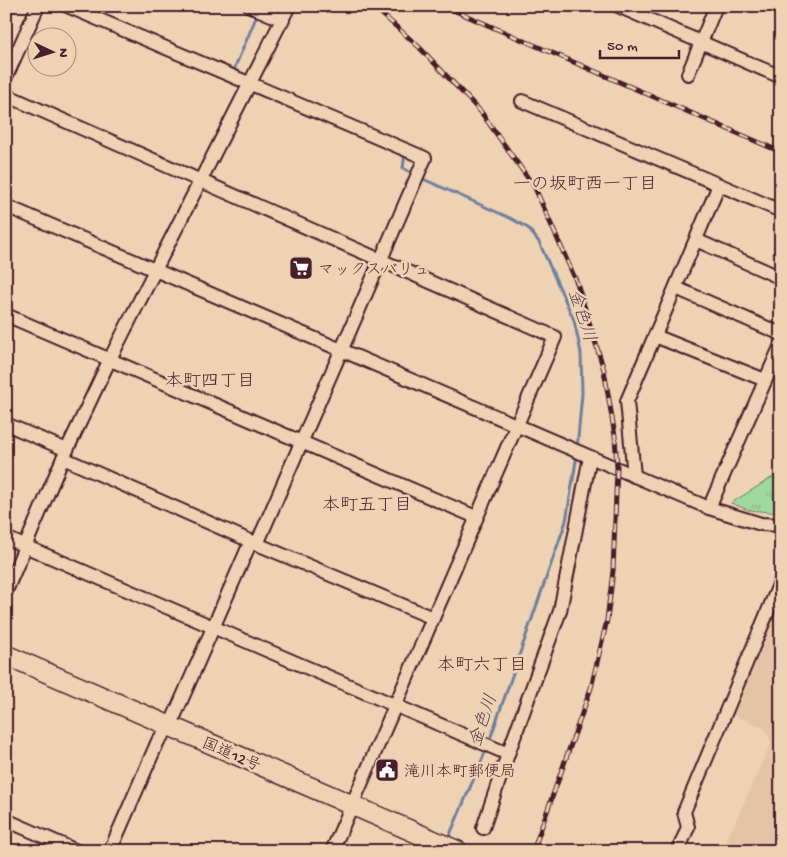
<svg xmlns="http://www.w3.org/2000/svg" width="787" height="857" viewBox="0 0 787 857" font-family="'Gochi Hand','Klee One',sans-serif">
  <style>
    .built { fill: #e4c4a6 }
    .park { fill: url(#park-tufts); stroke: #747c66 }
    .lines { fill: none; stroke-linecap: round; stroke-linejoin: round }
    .stream { stroke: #6f809c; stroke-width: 3 }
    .minor-casing { stroke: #4a1f2b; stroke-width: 16 }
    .highway-casing { stroke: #4a1f2b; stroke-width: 22 }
    .minor { stroke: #edd2b4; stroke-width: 12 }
    .highway { stroke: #edd2b4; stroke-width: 19 }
    .rail-casing { stroke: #4a1f2b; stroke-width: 5 }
    .rail { stroke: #edd2b4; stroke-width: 3; stroke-dasharray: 9; stroke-linecap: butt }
    .labels { text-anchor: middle; stroke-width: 5; stroke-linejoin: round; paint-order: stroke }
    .poi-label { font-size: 16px; fill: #4a1f2b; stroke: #edd2b4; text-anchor: start }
    .street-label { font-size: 16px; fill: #4a1f2b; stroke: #edd2b4 }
    .neighbourhood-label { font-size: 18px; fill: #4a1f2b; stroke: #edd2b4 }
    .water-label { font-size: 18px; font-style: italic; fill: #563f51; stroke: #edd2b4 }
  </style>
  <defs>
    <pattern id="park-tufts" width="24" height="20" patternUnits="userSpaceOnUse" patternTransform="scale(1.25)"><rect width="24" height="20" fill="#9ed9a0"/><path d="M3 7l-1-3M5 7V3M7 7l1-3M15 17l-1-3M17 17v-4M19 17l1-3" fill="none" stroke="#8aba8a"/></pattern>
  </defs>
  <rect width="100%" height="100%" fill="#edd2b4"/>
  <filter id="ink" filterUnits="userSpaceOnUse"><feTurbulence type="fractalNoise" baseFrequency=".02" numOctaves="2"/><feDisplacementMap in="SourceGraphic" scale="10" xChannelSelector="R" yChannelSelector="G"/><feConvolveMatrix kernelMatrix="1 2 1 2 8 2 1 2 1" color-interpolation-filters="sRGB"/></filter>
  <g filter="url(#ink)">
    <polygon class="built" points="781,601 781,851 722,851 771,743 765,729 731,714"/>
    <polygon class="park" points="781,472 781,513 748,510 731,503"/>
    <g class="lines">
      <g class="stream">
        <polyline points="232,74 258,13"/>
        <polyline points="405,154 403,168 415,175"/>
        <polyline points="421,178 510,218 528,228 539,242 574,320 581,353 582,394 577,449"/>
        <polyline points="489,742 566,521 577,455"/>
        <polyline points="448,839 487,748"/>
      </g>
      <g class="minor-casing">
        <g id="minor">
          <polyline points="67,6 425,158 257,544"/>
          <polyline points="250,6 283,20"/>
          <polyline points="618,6 781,77"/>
          <polyline points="688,74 716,6"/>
          <polyline points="6,77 38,6"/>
          <polyline points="6,95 555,337 332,851"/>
          <polyline points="522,101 781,211"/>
          <polyline points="6,206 709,508 761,524 781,525"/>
          <polyline points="696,240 781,278"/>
          <polyline points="676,288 781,334"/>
          <polyline points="6,315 476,517"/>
          <polyline points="655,336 765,380"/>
          <polyline points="6,424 67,450"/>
          <polyline points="63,458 257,544 433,618"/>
          <polyline points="634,476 627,401 719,185"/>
          <polyline points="709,508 781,345"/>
          <polyline points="6,538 508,754 560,611 590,457"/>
          <polyline points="6,591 63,458 110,359 289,6"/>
          <polyline points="6,820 77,851"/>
          <polyline points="483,828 508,754"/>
          <polyline points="110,851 158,741 170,726 251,541"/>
          <polyline points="678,851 688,827 684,812 781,580"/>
        </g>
      </g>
      <g class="highway-casing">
        <polyline id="highway" points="6,655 458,851"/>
      </g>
      <use href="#minor" class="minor"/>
      <use href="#highway" class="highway"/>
      <g class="rail-casing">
        <g id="rail">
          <polyline points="373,6 419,47 481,112 535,188 577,283 604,370 615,436 617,468 613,571 607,620 591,688 533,851"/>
          <polyline points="444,6 781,152"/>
        </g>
      </g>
      <use href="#rail" class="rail"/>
    </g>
  </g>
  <defs>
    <g id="supermarket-square" transform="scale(1.25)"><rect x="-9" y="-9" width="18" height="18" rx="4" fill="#4a1f2b" stroke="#edd2b4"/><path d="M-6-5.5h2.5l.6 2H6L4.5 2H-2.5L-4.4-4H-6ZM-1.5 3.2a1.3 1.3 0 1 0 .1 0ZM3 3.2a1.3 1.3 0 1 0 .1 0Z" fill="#fff"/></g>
    <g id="civic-square" transform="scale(1.25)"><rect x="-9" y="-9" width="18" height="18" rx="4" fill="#4a1f2b" stroke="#edd2b4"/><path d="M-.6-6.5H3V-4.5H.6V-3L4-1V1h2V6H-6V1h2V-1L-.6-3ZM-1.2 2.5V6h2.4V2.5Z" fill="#fff"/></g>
  </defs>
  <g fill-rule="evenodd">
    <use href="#supermarket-square" x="301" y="268"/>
    <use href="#civic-square" x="387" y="770"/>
  </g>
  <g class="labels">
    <g class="poi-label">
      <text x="318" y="274">マックスバリュ</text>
      <text x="404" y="776">滝川本町郵便局</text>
    </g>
    <g class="street-label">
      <text transform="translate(232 753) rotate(23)" y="6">国道12号</text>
    </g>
    <g class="neighbourhood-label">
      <text x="585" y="189">一の坂町西一丁目</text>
      <text x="210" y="386">本町四丁目</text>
      <text x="367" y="510">本町五丁目</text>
      <text x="482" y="670">本町六丁目</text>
    </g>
    <g class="water-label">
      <text transform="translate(583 315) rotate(72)" y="6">金色川</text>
      <text transform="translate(482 720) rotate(-71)" y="6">金色川</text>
    </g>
  </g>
  <rect width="787" height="857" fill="none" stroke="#edd2b4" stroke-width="25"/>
  <rect x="12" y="12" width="762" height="832" fill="none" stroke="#4a1f2b" stroke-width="2" filter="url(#ink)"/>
  <g transform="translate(52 52) rotate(94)"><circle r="24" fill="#edd2b4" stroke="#ac8a7d"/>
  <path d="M0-4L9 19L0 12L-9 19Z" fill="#4a1f2b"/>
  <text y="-8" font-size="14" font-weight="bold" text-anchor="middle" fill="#4a1f2b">N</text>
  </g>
  <path d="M600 50v8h79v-8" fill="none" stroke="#4a1f2b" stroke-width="2.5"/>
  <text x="607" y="50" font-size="15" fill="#4a1f2b" stroke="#edd2b4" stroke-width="4" paint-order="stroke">50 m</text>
</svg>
